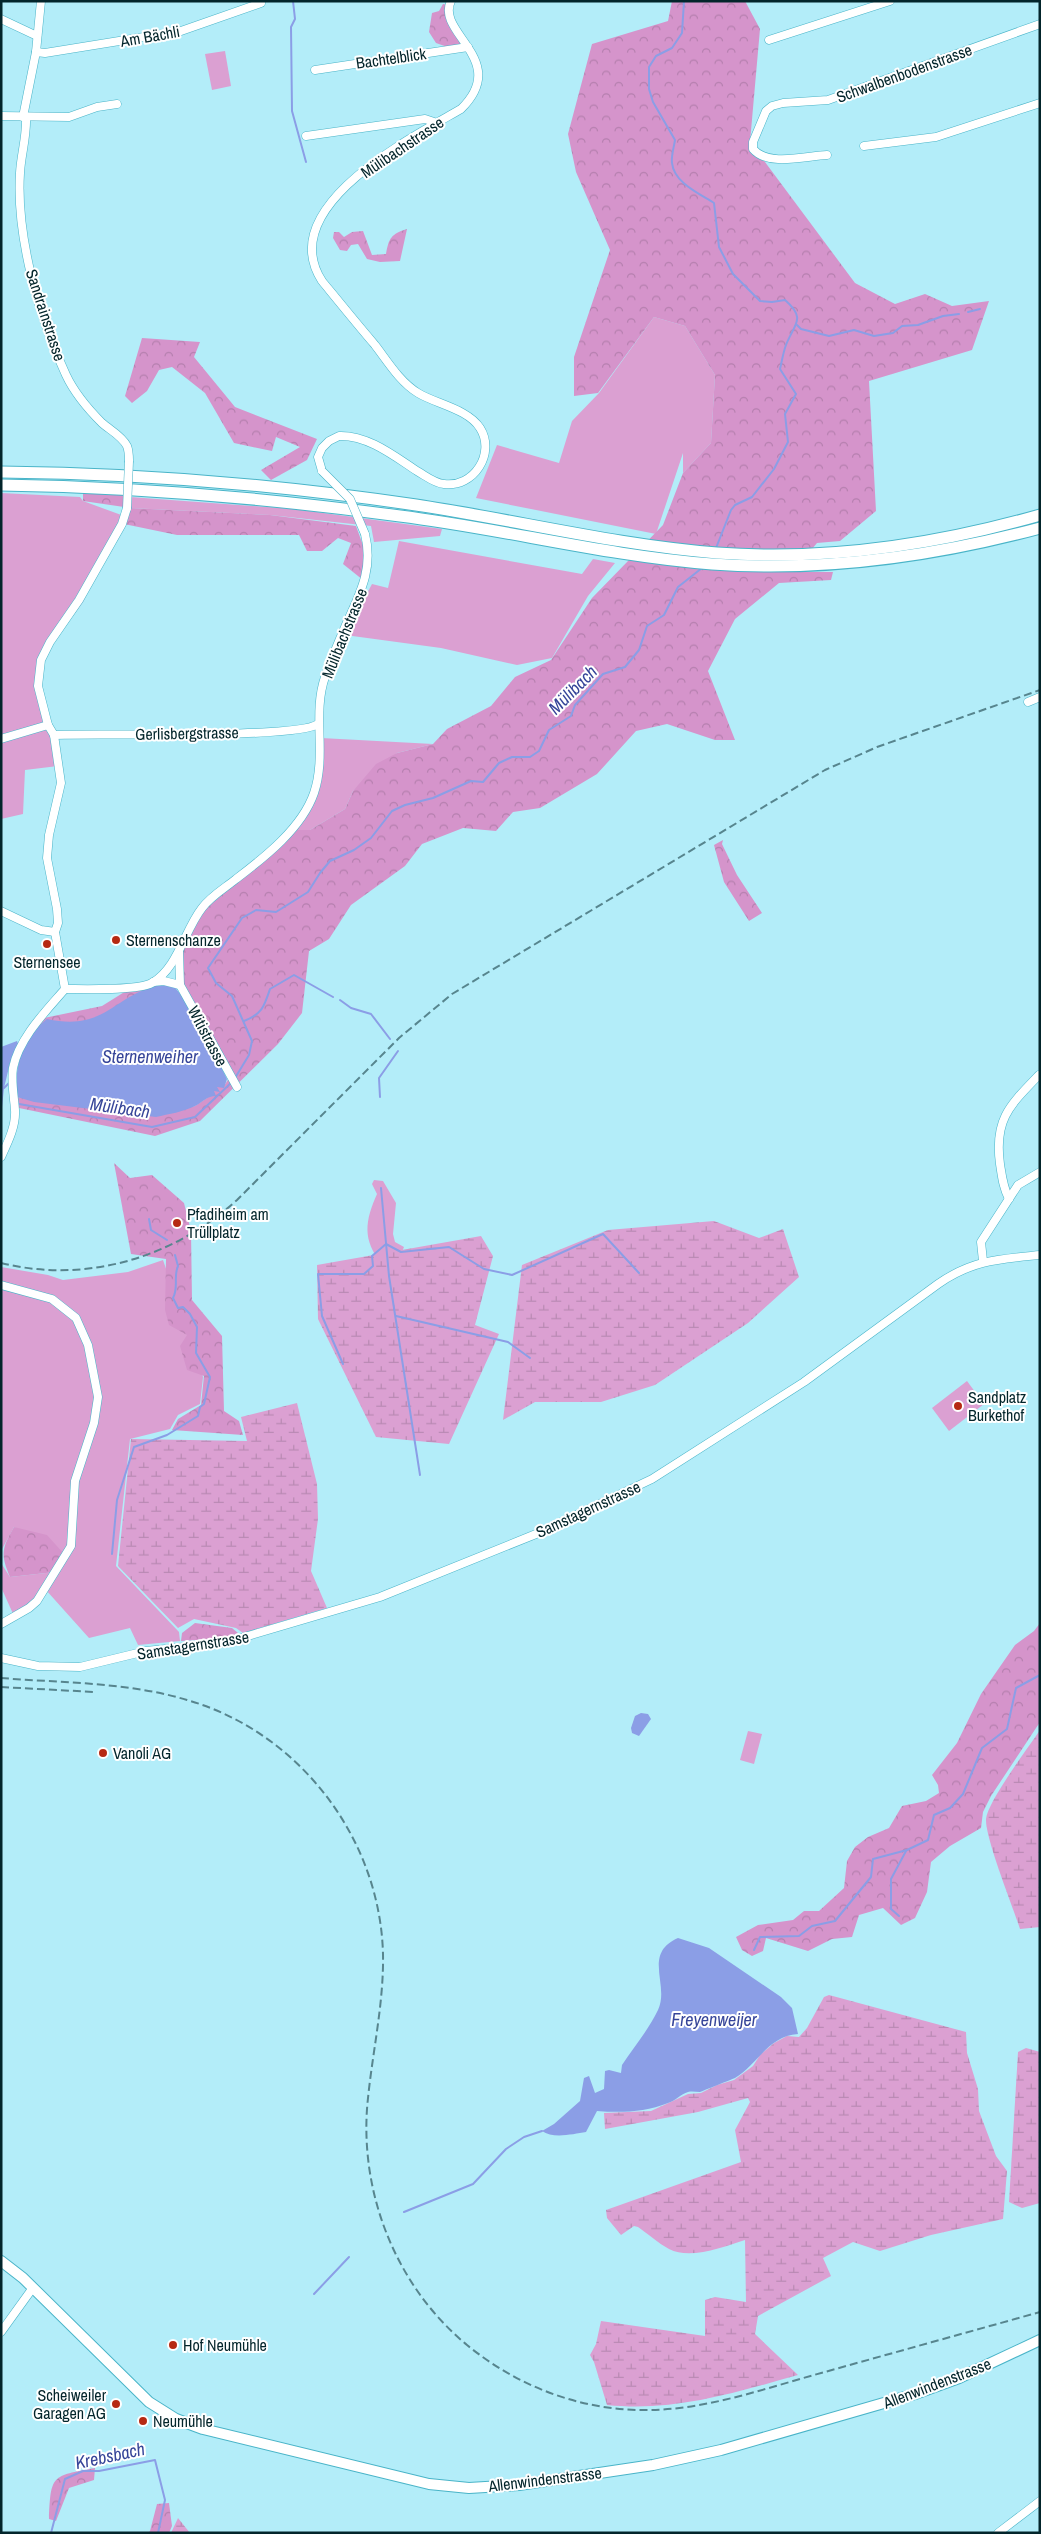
<svg xmlns="http://www.w3.org/2000/svg" width="1041" height="2534" viewBox="0 0 1041 2534" font-family="'Archivo Narrow',sans-serif">
  <style>
    .green { fill: #dba0d2 }
    .forest { fill: url(#forest-crowns) }
    .wetland { fill: url(#wetland-marsh) }
    .water { fill: #8b9ee6 }
    .lines { fill: none; stroke-linecap: round; stroke-linejoin: round }
    .stream { stroke: #8b9ee6; stroke-width: 2 }
    .minor-casing { stroke: #49b4c8; stroke-width: 9 }
    .major-casing { stroke: #49b4c8; stroke-width: 12 }
    .highway-casing { stroke: #49b4c8; stroke-width: 13 }
    .minor { stroke: #fff; stroke-width: 8 }
    .major { stroke: #fff; stroke-width: 10 }
    .highway { stroke: #fff; stroke-width: 11 }
    .rail { stroke: #57858e; stroke-width: 2; stroke-dasharray: 8 4; stroke-linecap: butt }
    .minor-bridge-casing { stroke: #49b4c8; stroke-width: 9; stroke-linecap: butt }
    .minor-bridge { stroke: #fff; stroke-width: 8 }
    .poi-dot { fill: #b62913; stroke: #fff; stroke-width: 2 }
    .labels { text-anchor: middle; stroke-width: 4; stroke-linejoin: round; paint-order: stroke }
    .street-label { font-size: 16px; fill: #03252b; stroke: #fff }
    .poi-label { font-size: 16px; fill: #03252b; stroke: #fff; text-anchor: start }
    .water-label { font-size: 18px; font-style: italic; fill: #364599; stroke: #fff }
  </style>
  <defs>
    <pattern id="forest-crowns" width="20" height="18" patternUnits="userSpaceOnUse" patternTransform="scale(1.25)"><rect width="20" height="18" fill="#d594cb"/><path d="M2 6a3 3 0 1 1 6 0M12 15a3 3 0 1 1 6 0" fill="none" stroke="#b57fae"/></pattern>
    <pattern id="wetland-marsh" width="20" height="14" patternUnits="userSpaceOnUse" patternTransform="scale(1.25)"><rect width="20" height="14" fill="#dba0d2"/><path d="M1 5h8M5 5V1M11 12h8M15 12V8" fill="none" stroke="#ba8ab4"/></pattern>
  </defs>
  <rect width="100%" height="100%" fill="#b3edf9"/>
  <g class="green">
    <polygon points="225,51 231,86 212,90 205,54"/>
    <polygon points="654,317 685,326 715,375 711,443 683,473 683,453 656,534 476,498 497,445 559,463 572,421 599,393"/>
    <polygon points="1,493 80,497 83,501 124,516 83,602 41,660 38,686 58,766 25,770 23,814 1,819"/>
    <polygon points="130,497 294,509 442,529 440,536 374,542 371,526 270,515 130,508"/>
    <polygon points="399,541 582,574 593,559 615,563 588,596 552,658 517,665 441,648 345,635 372,584 388,588"/>
    <polygon points="321,738 433,744 397,753 353,791 345,809 310,830 293,830 318,788"/>
    <path d="M374 1180 383 1181 396 1203 393 1234 395 1242 404 1247 401 1254 382 1264C362 1240 365 1221 377 1194L372 1184Z"/>
    <polygon points="163,1260 203,1377 200,1404 178,1415 170,1429 130,1439 116,1566 179,1632 180,1641 138,1645 130,1628 89,1638 46,1590 65,1555 14,1527 1,1551 1,1267 48,1275 63,1280 128,1272"/>
    <polygon points="967,1381 984,1404 949,1431 932,1408"/>
    <polygon points="1,1563 10,1577 55,1572 36,1600 14,1616 1,1587"/>
    <polygon points="748,1731 762,1734 754,1764 740,1760"/>
  </g>
  <g class="forest">
    <polygon points="672,1 745,1 760,29 750,142 855,283 895,304 925,294 952,306 989,301 972,350 869,381 876,511 840,541 817,543 793,572 833,572 831,580 779,583 735,619 708,671 735,740 715,740 667,724 636,731 597,774 540,808 513,812 496,831 463,828 422,844 405,866 351,905 329,939 309,951 302,1013 278,1044 200,1121 155,1136 19,1108 17,1097 144,1116 195,1106 210,1096 217,1087 224,1086 231,1075 183,986 180,955 202,912 271,853 293,830 310,830 345,809 353,791 376,764 397,753 433,744 447,729 491,706 515,677 551,660 592,598 663,525 683,473 711,443 715,375 685,326 654,317 598,393 574,396 574,357 610,250 576,172 568,134 592,44 668,21"/>
    <polygon points="443,4 449,5 450,15 467,45 456,50 436,43 429,32 432,13 439,11"/>
    <path d="M407 229 400 261 380 262 367 259 358 244 351 245 347 251 340 250 333 238 334 232H339L344 237 352 232 363 231 372 255 386 254C389 238 391 234 407 229Z"/>
    <polygon points="142,338 200,342 194,357 235,407 317,439 307,460 271,480 261,470 300,447 276,437 272,451 234,443 205,393 172,367 159,370 147,391 132,403 125,396"/>
    <polygon points="83,493 125,495 124,507 83,501"/>
    <polygon points="130,508 270,515 356,526 364,548 363,580 343,564 351,543 338,538 322,551 307,551 299,535 177,535 124,524"/>
    <polygon points="723,840 722,844 737,875 762,913 749,921 724,882 714,845"/>
    <polygon points="163,983 173,984 99,1018 75,1024 45,1023 23,1044 44,1018 102,1006 126,991"/>
    <polygon points="114,1163 130,1178 152,1175 184,1203 191,1231 192,1300 222,1336 224,1411 239,1421 243,1435 172,1430 178,1419 201,1405 204,1376 187,1370 180,1346 187,1335 169,1325 165,1310 166,1259 131,1254"/>
    <path d="M14 1527 47 1535 65 1555 55 1572 10 1577C0 1554 2 1548 14 1527Z"/>
    <polygon points="195,1623 232,1628 238,1633 228,1638 181,1641 182,1633"/>
    <polygon points="1040,1623 1040,1722 991,1796 983,1812 981,1828 950,1846 931,1862 927,1892 915,1918 901,1925 883,1908 859,1915 852,1937 832,1939 808,1951 766,1938 763,1951 752,1956 742,1950 736,1937 758,1925 793,1920 804,1911 819,1911 844,1888 847,1861 855,1847 868,1837 889,1828 902,1806 926,1801 939,1793 938,1785 932,1775 957,1743 981,1694 1015,1645 1034,1631"/>
    <path d="M95 2468 94 2480 69 2488 56 2521 49 2519C51 2475 51 2476 95 2468Z"/>
    <polygon points="169,2503 172,2526 169,2533 148,2533 150,2531 157,2504"/>
  </g>
  <g class="wetland">
    <polygon points="714,1221 759,1238 783,1229 799,1277 748,1323 655,1385 601,1402 535,1402 503,1420 522,1265 608,1230"/>
    <polygon points="481,1236 493,1256 475,1325 499,1334 449,1444 376,1437 318,1319 317,1265"/>
    <polygon points="297,1403 317,1484 318,1519 311,1571 327,1608 243,1633 236,1628 194,1619 178,1628 118,1566 131,1439 247,1441 241,1417"/>
    <path d="M1040 1730V1927L1020 1929C1013 1907 985 1838 986 1819 988 1801 1028 1748 1040 1730Z"/>
    <path d="M829 1995 966 2032 967 2053 978 2089 979 2111 996 2156 1007 2171 1003 2219 931 2235 880 2251 853 2242 823 2258 831 2276 758 2316 755 2334 798 2375C734 2393 674 2412 607 2405L594 2362 590 2355 596 2344 601 2321 705 2336V2300L715 2297 746 2302 745 2240C723 2247 690 2260 669 2249 658 2243 647 2233 638 2227L634 2226 621 2235 607 2218 606 2210 741 2162 735 2130 750 2102 748 2098 698 2112 605 2129 604 2113 651 2111 688 2094 701 2093 717 2085 734 2080 753 2066 760 2055 774 2043 787 2036 799 2037 807 2028 824 1997Z"/>
    <polygon points="1026,2048 1040,2052 1040,2203 1022,2208 1009,2202 1018,2052"/>
    <polygon points="178,2518 190,2533 171,2533"/>
  </g>
  <g class="water">
    <path d="M161 985H173C197 1013 211 1046 227 1079L224 1088 217 1087 220 1092 214 1091 216 1096C207 1096 203 1102 195 1106 183 1112 169 1114 156 1117L34 1102 17 1097C14 1066 22 1039 47 1019 107 1032 113 994 161 985Z"/>
    <polygon points="17,1041 19,1046 10,1063 4,1088 1,1117 1,1047"/>
    <polygon points="641,1713 648,1714 651,1719 639,1736 632,1733 631,1728 635,1716"/>
    <path d="M678 1938 709 1948 781 1997 792 2008 798 2034C768 2036 758 2064 735 2078 733 2079 702 2091 700 2092 696 2092 692 2091 688 2092 681 2094 675 2101 668 2103 645 2112 622 2113 597 2111L586 2132C573 2134 553 2139 542 2131L554 2124 580 2101 584 2078 589 2076 595 2093 604 2089 605 2071 609 2070 621 2073 622 2065C634 2047 649 2029 658 2010 670 1985 642 1954 678 1938Z"/>
  </g>
  <g class="lines">
    <g class="stream">
      <polyline points="293,1 295,19 291,27 292,111 306,162"/>
      <path d="M684 1 682 33 672 48 656 56 649 67V89L653 102 675 140C674 147 671 156 672 163 674 183 700 194 714 203L719 247 733 274 760 301 772 302 785 300C807 319 794 324 786 345 783 353 782 361 780 369L796 394 785 414 788 442 774 469 752 497 735 505 731 510 716 548"/>
      <polyline points="968,312 980,309"/>
      <polyline points="797,325 801,329 829,336 854,330 874,336 893,333 902,326 918,325 943,316 959,314"/>
      <polyline points="340,1000 351,1008 371,1014 390,1039"/>
      <path d="M244 1021C262 1014 264 1007 270 989L294 975 333 997"/>
      <polyline points="235,1078 249,1055 252,1041 232,996 216,983 208,968 242,918 256,910 276,912 308,892 320,873 330,861 354,850 371,838 392,811 405,805 433,798 471,781 483,782 499,763 512,757 530,757 539,751 549,730 571,716 575,705 603,674 625,667 639,650 647,626 664,615 678,587 702,568"/>
      <polyline points="4,1088 10,1082"/>
      <polyline points="380,1097 379,1078 398,1051"/>
      <polyline points="19,1104 152,1127 195,1117 232,1082"/>
      <polyline points="381,1188 389,1276 420,1475"/>
      <polyline points="149,1219 151,1230 167,1240"/>
      <polyline points="396,1316 508,1342 530,1358"/>
      <polyline points="343,1364 322,1316 318,1274 364,1274 373,1266 372,1256 386,1244 401,1252 449,1247 484,1269 512,1275 603,1234 639,1273"/>
      <path d="M112 1554 117 1500 134 1447 167 1435 198 1416 200 1407 204 1404 210 1377 196 1353 197 1327 190 1314 183 1307 178 1308 173 1298C179 1287 173 1277 178 1266L175 1255"/>
      <polyline points="899,1916 891,1909 891,1879 906,1851"/>
      <polyline points="754,1950 760,1937 799,1936 812,1926 835,1921 871,1877 873,1859 907,1850 928,1840 934,1815 950,1808 963,1794 982,1748 1007,1729 1016,1688 1040,1675"/>
      <polyline points="404,2212 473,2184 506,2149 524,2137 542,2131"/>
      <polyline points="314,2294 349,2257"/>
      <polyline points="51,2533 65,2479 83,2471 99,2471 155,2460 165,2500 158,2533"/>
    </g>
    <g class="minor-casing">
      <g id="minor">
        <polyline points="1,19 37,36"/>
        <polyline points="769,40 890,1"/>
        <polyline points="36,52 45,53 181,31 261,3"/>
        <polyline points="315,70 468,47"/>
        <polyline points="1,116 69,117 97,107 117,104"/>
        <polyline points="23,117 36,52 41,1"/>
        <path d="M26 117C27 136 21 154 20 173 16 236 39 318 66 375 74 392 89 410 102 423 110 430 122 436 127 446 129 451 129 456 129 461"/>
        <polyline points="306,136 425,119 437,123"/>
        <polyline points="864,146 936,137 1040,103"/>
        <path d="M827 155C806 156 768 167 753 149V142L766 111 772 106 783 103 828 100 1040 24"/>
        <path d="M322 471 318 457 322 448 329 441 339 436C368 435 394 456 417 471 426 476 434 483 444 484 474 488 496 453 480 428 468 409 436 404 418 393 400 382 388 362 375 345 357 324 340 303 322 281 274 207 411 138 461 109 511 60 435 33 451 1"/>
        <polyline points="1028,702 1040,697"/>
        <path d="M54 735C94 733 298 739 318 724"/>
        <polyline points="1,739 48,725"/>
        <polyline points="1,911 41,930 55,932"/>
        <polyline points="179,951 180,985 237,1087"/>
        <polyline points="153,982 164,981 180,985"/>
        <path d="M65 989C83 989 137 991 152 983 178 968 184 931 202 908 211 896 225 888 236 879 265 857 302 828 314 793 327 755 312 714 325 677 331 660 338 643 345 627 359 595 374 570 365 534"/>
        <polyline points="65,989 55,932 58,923 57,909 47,858 49,835 61,783 54,735 48,725 38,686 41,660 50,642 79,600 122,524 127,508"/>
        <path d="M1 1157C8 1142 16 1126 15 1110 14 1096 11 1082 13 1068 19 1038 46 1011 65 989"/>
        <path d="M1009 1199C1003 1187 1002 1177 1000 1164 994 1120 1009 1106 1039 1075"/>
        <polyline points="983,1261 981,1242 1018,1185 1040,1172"/>
        <polyline points="1,1285 52,1299 76,1318 88,1345 98,1397 94,1423 75,1481 71,1546 37,1601 29,1608 1,1624"/>
        <path d="M1 1658 38 1666 80 1667 146 1651 224 1643 380 1597 536 1534 652 1479 804 1382 938 1284C972 1260 1000 1259 1040 1255"/>
        <polyline points="1,2332 32,2289"/>
        <polyline points="998,2533 1040,2501"/>
      </g>
    </g>
    <g class="major-casing">
      <polyline id="major" points="1,2261 23,2278 149,2402 176,2419 203,2429 429,2484 469,2488 519,2485 653,2465 721,2450 915,2394 959,2378 1040,2340"/>
    </g>
    <g class="highway-casing">
      <g id="highway">
        <path d="M1 472C140 473 279 485 416 505 516 520 616 545 717 553 826 561 935 545 1040 515"/>
        <path d="M1 485C135 487 267 498 400 516 504 529 607 556 712 564 824 572 932 557 1040 528"/>
      </g>
    </g>
    <use href="#minor" class="minor"/>
    <use href="#major" class="major"/>
    <use href="#highway" class="highway"/>
    <g class="rail">
      <path d="M1 1263C86 1284 173 1258 237 1200L399 1038 452 994 825 770 877 747 1040 690"/>
      <path d="M1 1678C62 1683 128 1682 187 1700 299 1732 380 1838 383 1954 384 2006 371 2058 367 2109 361 2198 398 2288 467 2345 517 2386 581 2411 647 2410 704 2410 760 2390 814 2375 889 2354 965 2333 1040 2312"/>
      <polyline points="1,1687 94,1692"/>
    </g>
    <g class="minor-bridge-casing">
      <g id="minor-bridge">
        <polyline points="322,471 350,499 365,534"/>
        <polyline points="127,508 129,461"/>
      </g>
    </g>
    <use href="#minor-bridge" class="minor-bridge"/>
  </g>
  <g class="poi-dot">
    <circle cx="116" cy="940" r="5"/>
    <circle cx="47" cy="944" r="5"/>
    <circle cx="177" cy="1223" r="5"/>
    <circle cx="958" cy="1406" r="5"/>
    <circle cx="103" cy="1753" r="5"/>
    <circle cx="173" cy="2345" r="5"/>
    <circle cx="116" cy="2404" r="5"/>
    <circle cx="143" cy="2421" r="5"/>
  </g>
  <g class="labels">
    <g class="street-label">
      <text transform="translate(150 36) rotate(-10)" y="6">Am Bächli</text>
      <text transform="translate(391 58) rotate(-8)" y="6">Bachtelblick</text>
      <text transform="translate(904 73) rotate(-20)" y="6">Schwalbenbodenstrasse</text>
      <text transform="translate(402 147) rotate(-34)" y="6">Mülibachstrasse</text>
      <text transform="translate(46 315) rotate(72)" y="6">Sandrainstrasse</text>
      <text transform="translate(344 633) rotate(-68)" y="6">Mülibachstrasse</text>
      <text transform="translate(187 733) rotate(-1)" y="6">Gerlisbergstrasse</text>
      <text transform="translate(208 1036) rotate(62)" y="6">Witistrasse</text>
      <text transform="translate(588 1509) rotate(-25)" y="6">Samstagernstrasse</text>
      <text transform="translate(193 1645) rotate(-9)" y="6">Samstagernstrasse</text>
      <text transform="translate(937 2383) rotate(-21)" y="6">Allenwindenstrasse</text>
      <text transform="translate(545 2479) rotate(-7)" y="6">Allenwindenstrasse</text>
    </g>
    <g class="poi-label">
      <text x="126" y="946">Sternenschanze</text>
      <text x="47" y="968" text-anchor="middle">Sternensee</text>
      <text x="187" y="1220">Pfadiheim am<tspan x="187" dy="18">Trüllplatz</tspan></text>
      <text x="968" y="1403">Sandplatz<tspan x="968" dy="18">Burkethof</tspan></text>
      <text x="113" y="1759">Vanoli AG</text>
      <text x="183" y="2351">Hof Neumühle</text>
      <text x="106" y="2401" text-anchor="end">Scheiweiler<tspan x="106" dy="18">Garagen AG</tspan></text>
      <text x="153" y="2427">Neumühle</text>
    </g>
    <g class="water-label">
      <text transform="translate(573 690) rotate(-45)" y="6">Mülibach</text>
      <text x="150" y="1063">Sternenweiher</text>
      <text transform="translate(120 1108) rotate(8)" y="6">Mülibach</text>
      <text x="714" y="2026">Freyenweijer</text>
      <text transform="translate(110 2456) rotate(-12)" y="6">Krebsbach</text>
    </g>
  </g>
  <rect width="1041" height="2534" fill="none" stroke="#03252b" stroke-width="5"/>
</svg>
